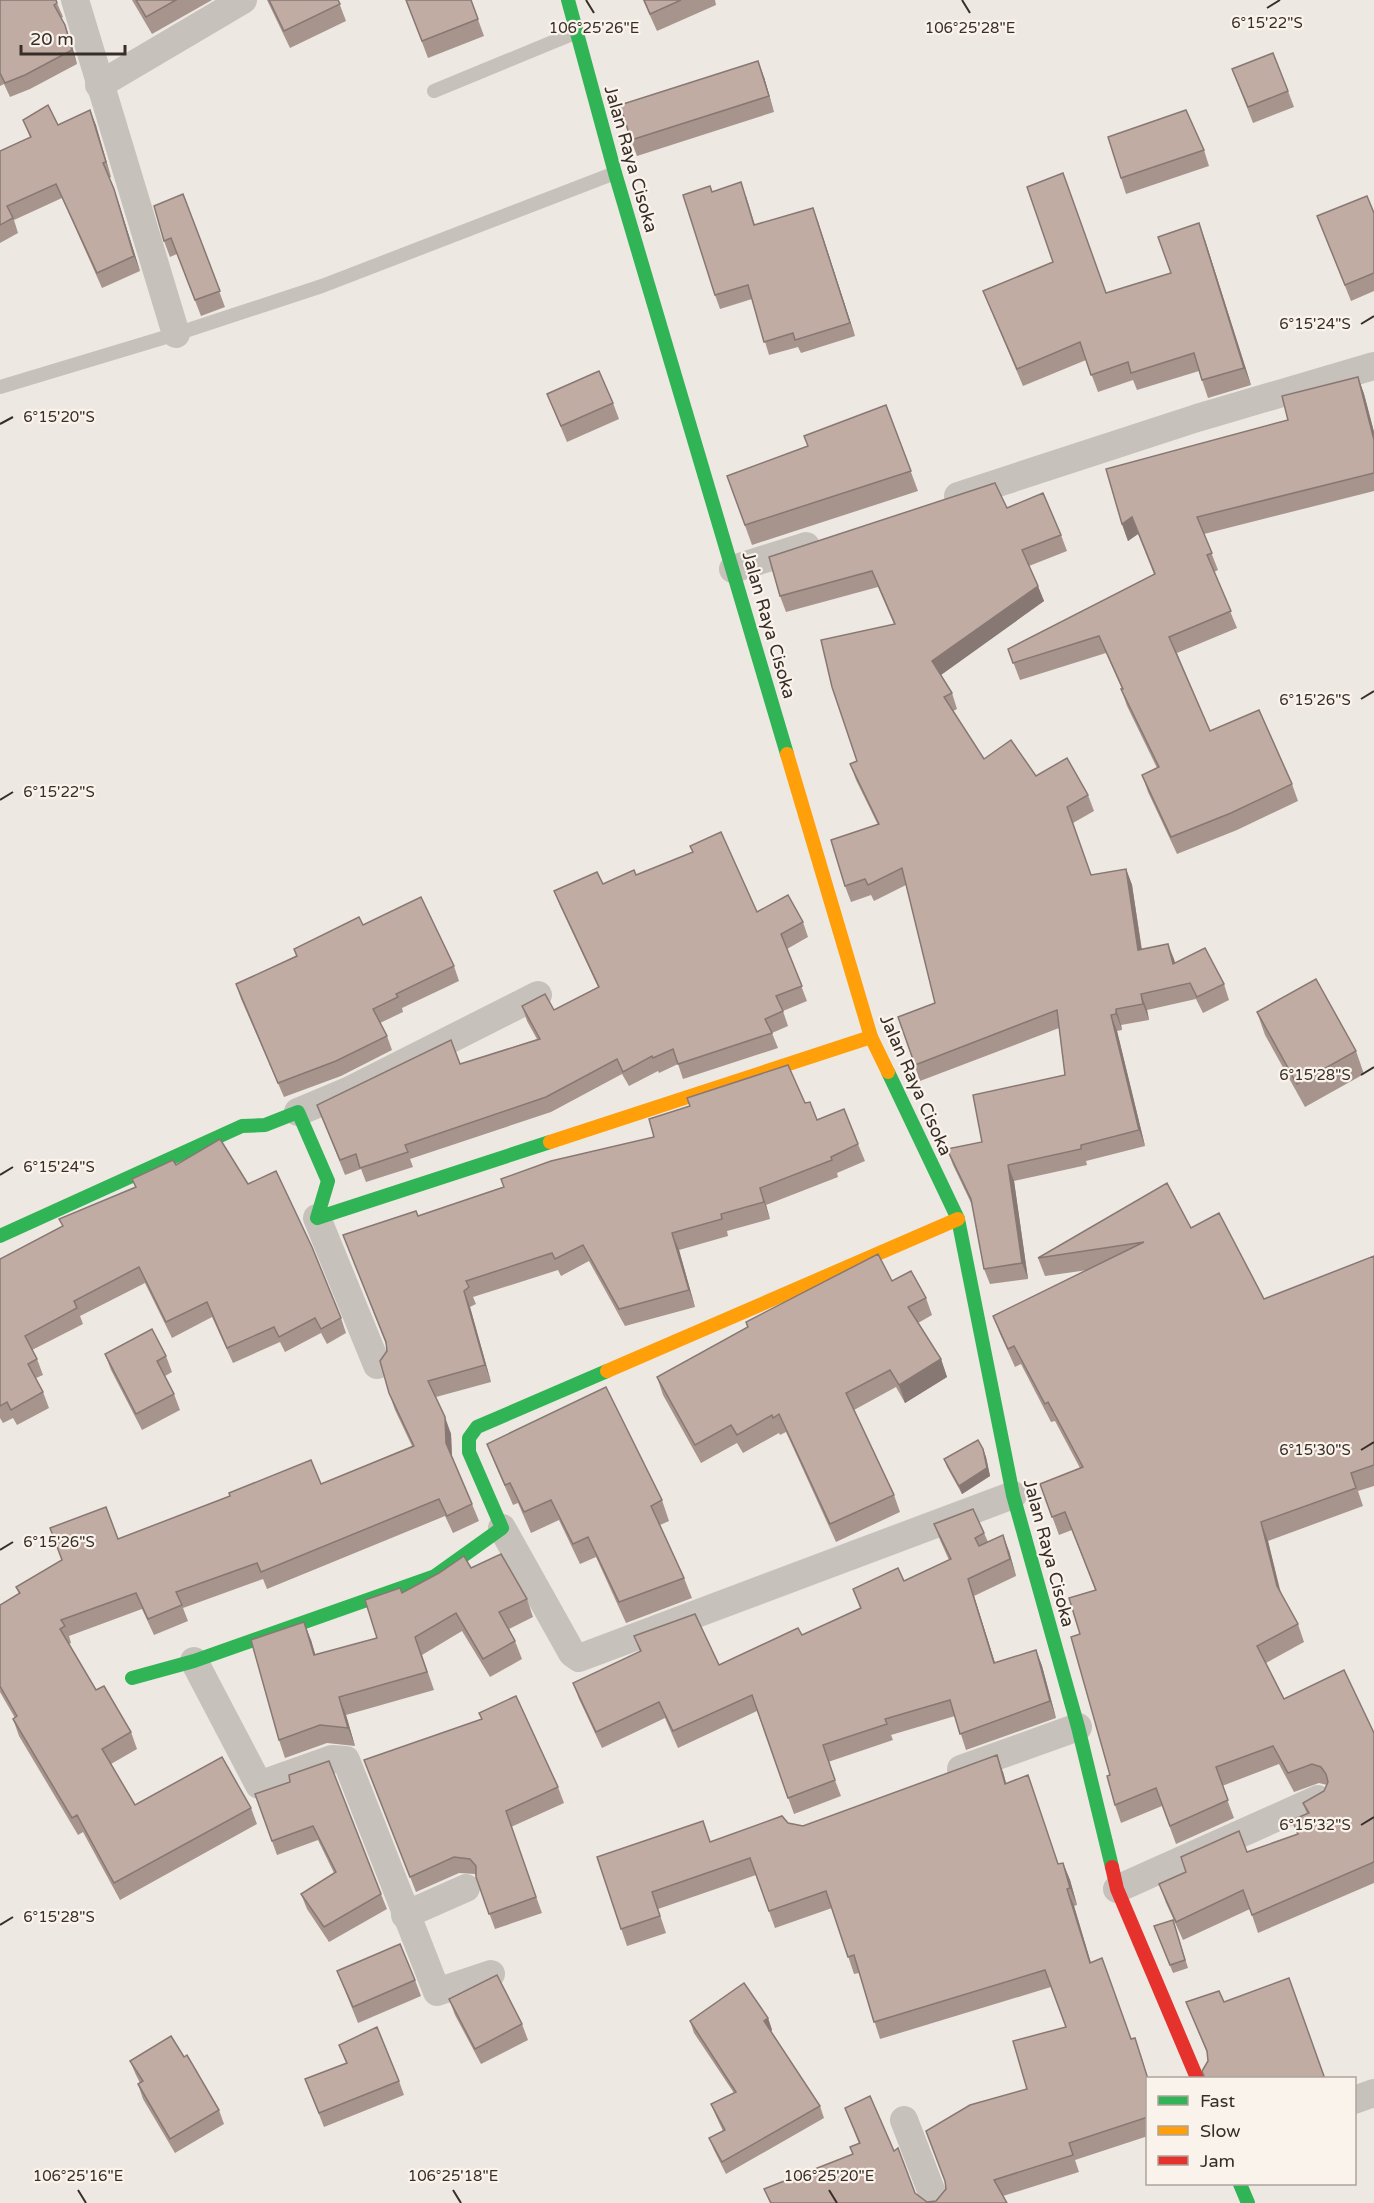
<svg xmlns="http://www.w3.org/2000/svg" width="1374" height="2203" viewBox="0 0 1374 2203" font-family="'Varela Round',sans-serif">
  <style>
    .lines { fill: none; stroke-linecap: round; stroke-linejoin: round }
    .lane { stroke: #c7c1bc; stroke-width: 14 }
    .street { stroke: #c7c1bc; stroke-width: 28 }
    .fast { stroke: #30b455; stroke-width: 14 }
    .slow { stroke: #ff9f0a; stroke-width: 14 }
    .jam { stroke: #e5322d; stroke-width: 14 }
    .wall { fill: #a6948d }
    .shaded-wall { fill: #877873 }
    .building { fill: #c1aca4; stroke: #877873; stroke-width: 1.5 }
    .ticks { fill: none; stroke: #382e29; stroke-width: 2 }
    .labels { text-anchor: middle; stroke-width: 4.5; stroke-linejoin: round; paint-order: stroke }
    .street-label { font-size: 18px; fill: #382e29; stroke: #faf3eb }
    .ticks-label { font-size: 15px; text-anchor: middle; fill: #382e29; stroke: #faf3eb; stroke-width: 4.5; stroke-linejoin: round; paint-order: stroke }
  </style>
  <rect width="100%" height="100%" fill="#eee8e2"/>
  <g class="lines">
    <g class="lane">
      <polyline points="434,91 577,32"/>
      <polyline points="0,387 176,334 322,286 615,173"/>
    </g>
    <g class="street">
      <polyline points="75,0 176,334"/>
      <polyline points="99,85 243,0"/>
      <polyline points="958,496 1197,418 1374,366"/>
      <polyline points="733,569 806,546"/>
      <polyline points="298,1112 348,1091 538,995"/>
      <polyline points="317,1218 377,1365"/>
      <polyline points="502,1528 572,1653 579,1658 1013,1495"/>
      <polyline points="194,1661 259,1785 332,1759 346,1760 437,1992 491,1974"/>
      <polyline points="961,1769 1078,1727"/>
      <polyline points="1117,1889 1318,1799"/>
      <polyline points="405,1915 466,1888"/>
      <polyline points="1354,2100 1374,2093"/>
      <polyline points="904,2120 936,2203"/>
    </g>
    <g class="fast">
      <polyline points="568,0 615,173 787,754"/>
      <polyline points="888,1072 958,1219 1013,1495 1078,1727 1112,1867"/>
      <polyline points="0,1236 242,1126 265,1125 298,1112 328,1181 317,1218 550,1142"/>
      <polyline points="132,1678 194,1661 435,1576 502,1528 469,1452 469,1438 477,1427 607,1371"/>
      <polyline points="1240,2184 1248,2203"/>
    </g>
    <g class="slow">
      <polyline points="787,754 871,1037 888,1072"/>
      <polyline points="550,1142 871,1037"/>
      <polyline points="607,1371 958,1219"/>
    </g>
    <polyline class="jam" points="1112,1867 1117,1889 1197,2078"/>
  </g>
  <g class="wall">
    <polygon points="0,0 57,3 63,17 61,18 65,25 70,39 77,64 30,89 10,97 4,84 0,86"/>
    <polygon points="132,0 212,0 152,34"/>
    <polygon points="267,0 338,0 346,21 290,48"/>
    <polygon points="406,0 471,0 484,36 428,58"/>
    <polygon points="643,0 715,0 716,5 657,31"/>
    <polygon points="1232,69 1288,91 1294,107 1253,123"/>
    <polygon points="764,77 774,112 637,156 631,140"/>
    <polygon points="90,110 111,177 109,178 119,204 140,271 102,288 62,198 14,220 18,233 0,243 0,151 30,137 23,120 58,125"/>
    <polygon points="1204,150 1209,166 1126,194 1121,178"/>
    <polygon points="712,192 746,196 755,225 818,222 855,336 801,353 798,347 769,355 752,299 720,309 715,295"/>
    <polygon points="183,194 225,307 201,316 177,254 170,257 164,241"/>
    <polygon points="1374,213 1374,291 1351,301 1317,216"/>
    <polygon points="1205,240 1251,385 1208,398 1199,371 1137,390 1133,380 1098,392 1086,360 1023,386 990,308 983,291 1106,293 1171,273"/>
    <polygon points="1358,377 1364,394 1374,432 1374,491 1204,534 1218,570 1214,572 1237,628 1177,653 1210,731 1292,784 1298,801 1237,830 1177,854 1148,792 1142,775 1157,768 1127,706 1121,689 1122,689 1106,653 1020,680 1008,649 1154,574 1138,534 1128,541 1122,524"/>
    <polygon points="547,394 613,403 619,419 567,442"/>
    <polygon points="886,405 918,491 752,545 727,476 808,446"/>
    <polygon points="1007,508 1061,535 1067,551 1029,566 1044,601 941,675 952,693 957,709 953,711 984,759 1036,776 1088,795 1094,811 1073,823 1091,875 1126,869 1132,885 1142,950 1174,959 1175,963 1224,984 1229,1000 1203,1013 1196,999 1147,1010 1149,1020 1121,1025 1122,1030 1117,1031 1145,1146 1086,1161 1087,1165 1014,1181 1028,1279 990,1284 984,1269 972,1205 953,1165 947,1149 982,1142 1065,1075 1059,1028 920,1081 898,1017 935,1003 906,885 874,901 871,895 851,902 845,886 878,825 856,780 850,764 857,761 894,624 878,587 786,612 780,596"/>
    <polygon points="636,875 757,912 803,922 808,937 787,949 807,1001 783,1011 788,1026 772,1033 778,1048 683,1079 678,1064 659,1073 658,1071 629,1086 622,1074 551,1112 410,1159 413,1167 366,1182 361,1169 345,1175 317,1105 460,1064 537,1039 527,1021 522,1006 554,1010 598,987 560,906 554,891 603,884"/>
    <polygon points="363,925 454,966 459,981 402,1008 403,1012 380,1023 387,1036 392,1050 341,1076 284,1097 241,999 236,984 296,956 294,949"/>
    <polygon points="1257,1012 1356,1051 1364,1074 1305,1107 1265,1035"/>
    <polygon points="805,1103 817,1120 858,1144 865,1161 837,1173 838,1177 766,1205 770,1219 727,1231 728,1236 679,1250 695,1307 625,1326 589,1261 561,1276 558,1270 473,1297 476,1304 470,1307 491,1382 436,1397 451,1434 452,1457 472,1504 479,1521 453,1533 445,1516 267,1589 263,1579 183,1608 188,1621 154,1635 142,1609 69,1636 71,1643 69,1644 96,1690 131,1732 137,1749 111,1764 135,1805 251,1808 257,1824 120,1900 83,1832 78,1835 19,1736 13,1719 15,1718 0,1692 0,1605 19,1594 16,1587 118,1539 321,1484 412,1446 395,1410 389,1393 386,1344 343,1235 418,1216"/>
    <polygon points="176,1165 248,1184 341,1318 346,1333 327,1344 321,1333 285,1352 280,1342 233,1363 212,1317 172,1338 145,1283 80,1316 83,1324 32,1350 37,1359 43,1375 36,1378 43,1392 49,1408 17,1425 13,1418 3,1423 0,1418 0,1259 62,1227 135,1187 132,1179"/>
    <polygon points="1191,1228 1264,1299 1374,1256 1374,1486 1358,1491 1363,1506 1268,1541 1281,1593 1298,1624 1304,1642 1266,1663 1284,1699 1374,1733 1374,1883 1258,1933 1250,1909 1183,1940 1166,1903 1159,1884 1297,1834 1292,1820 1307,1814 1303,1803 1324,1791 1327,1785 1319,1783 1294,1792 1279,1764 1222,1786 1234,1818 1176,1844 1162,1806 1121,1823 1115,1805 1110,1775 1080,1634 1095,1590 1072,1530 1059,1535 1040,1484 1080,1468 1055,1421 1051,1422 1021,1364 1015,1367 1000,1334 993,1316 1088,1270 1045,1276 1038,1258"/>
    <polygon points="892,1281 926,1298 932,1315 918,1323 941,1359 947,1377 905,1403 896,1387 854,1410 894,1495 900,1512 836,1542 786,1432 780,1435 779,1433 743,1453 737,1443 701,1463 663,1395 657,1377 747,1327 746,1322"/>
    <polygon points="105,1354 166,1356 172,1372 165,1376 174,1394 180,1410 142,1430 111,1370"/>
    <polygon points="487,1444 662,1500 669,1521 660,1525 684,1578 692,1598 626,1623 596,1557 580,1564 559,1520 531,1533 518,1503 513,1505 495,1464"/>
    <polygon points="983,1449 986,1457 990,1476 962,1494 947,1467 944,1459"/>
    <polygon points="934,1524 984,1533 988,1542 1009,1551 1016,1576 974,1596 995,1663 1036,1650 1042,1666 1056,1718 966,1750 955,1716 891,1735 893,1740 828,1762 841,1796 794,1814 757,1711 678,1748 665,1718 602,1748 579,1699 573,1683 640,1652 634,1636 719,1665 802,1635 860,1608 853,1589 904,1581 949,1560 940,1540"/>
    <polygon points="471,1568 527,1599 533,1617 509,1629 515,1641 522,1659 490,1677 462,1631 422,1655 434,1690 346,1715 355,1746 327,1743 285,1758 279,1740 311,1640 315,1655 377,1638 402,1593"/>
    <polygon points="479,1713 558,1787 564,1803 511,1827 542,1913 495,1929 475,1874 459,1873 416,1892 370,1776 482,1720"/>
    <polygon points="1003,1772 1006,1783 1058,1864 1063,1863 1070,1880 1077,1905 1074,1906 1091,1963 1131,2039 1141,2055 1148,2079 1148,2136 1075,2160 1079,2172 1003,2196 1007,2203 770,2203 764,2189 853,2155 850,2147 859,2144 845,2108 894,2151 915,2193 927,2202 936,2201 1027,2089 1066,2027 1051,1987 880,2039 859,1973 854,1974 832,1908 775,1928 756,1875 658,1909 666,1933 627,1946 597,1857 710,1842 788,1823 803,1826"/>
    <polygon points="290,1782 381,1894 387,1909 329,1942 307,1909 301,1894 334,1873 318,1840 277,1855 255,1794"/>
    <polygon points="1173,1920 1188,1968 1173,1973 1157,1934"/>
    <polygon points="337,1971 415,1980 421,1996 358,2023"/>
    <polygon points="1219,1991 1208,2061 1208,2055 1186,2002"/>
    <polygon points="449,1999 522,2024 528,2040 481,2064 455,2015"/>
    <polygon points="768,2018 772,2030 771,2031 820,2106 824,2118 726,2174 714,2150 709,2138 723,2131 716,2116 711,2104 734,2093 694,2033 690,2021"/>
    <polygon points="339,2045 399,2081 404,2095 324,2127 305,2079 346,2063"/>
    <polygon points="130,2061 219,2110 224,2124 175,2153 143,2099 138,2084 140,2083 136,2075"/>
  </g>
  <g class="shaded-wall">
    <polygon points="65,25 70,39 77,64 72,50"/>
    <polygon points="758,61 764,77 774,112 769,96"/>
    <polygon points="90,110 96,125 111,177 106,162"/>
    <polygon points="114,189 119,204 140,271 134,256"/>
    <polygon points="813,208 818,222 855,336 850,323"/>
    <polygon points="1199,223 1205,240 1251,385 1244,368"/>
    <polygon points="1358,377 1364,394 1374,432 1374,440"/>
    <polygon points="1132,517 1138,534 1128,541 1122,524"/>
    <polygon points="1038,586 1044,601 938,677 932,661"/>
    <polygon points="1126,869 1132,885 1144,966 1138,950"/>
    <polygon points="1168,944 1174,959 1179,980 1173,964"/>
    <polygon points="1141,994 1147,1010 1149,1020 1143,1004"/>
    <polygon points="1116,1009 1121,1025 1122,1030 1116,1014"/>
    <polygon points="1111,1015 1117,1031 1145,1146 1139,1130"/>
    <polygon points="1008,1165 1014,1181 1028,1279 1022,1263"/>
    <polygon points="760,1188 766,1205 770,1219 764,1202"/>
    <polygon points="672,1233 679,1250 695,1307 689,1290"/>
    <polygon points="464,1291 470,1307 491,1382 485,1365"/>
    <polygon points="941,1359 947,1377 905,1403 899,1385"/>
    <polygon points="445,1417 451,1434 452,1459 446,1443"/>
    <polygon points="983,1449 986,1457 990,1476 962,1494 959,1486"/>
    <polygon points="1261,1522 1268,1541 1283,1604 1277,1586"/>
    <polygon points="1003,1535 1009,1551 1016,1576 1010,1559"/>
    <polygon points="968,1579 974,1596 1000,1679 994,1663"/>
    <polygon points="304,1622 311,1640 321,1673 314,1655"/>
    <polygon points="1036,1650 1042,1666 1056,1718 1050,1701"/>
    <polygon points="339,1697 346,1715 355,1746 348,1728"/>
    <polygon points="997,1755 1003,1772 1011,1801 1005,1784"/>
    <polygon points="1063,1863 1070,1880 1077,1905 1070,1888"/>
    <polygon points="1067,1889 1074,1906 1096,1980 1090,1963"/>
    <polygon points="768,2018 772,2030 768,2033 764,2021"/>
  </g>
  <g class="building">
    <polygon points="0,0 56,0 57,3 54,5 65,25 72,50 25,75 5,83 0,73"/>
    <polygon points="136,0 176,0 146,17"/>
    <polygon points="269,0 338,0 340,4 284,31"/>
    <polygon points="406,0 471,0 478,19 422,41"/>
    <polygon points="644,0 681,0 650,14"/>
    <polygon points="1273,53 1288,91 1248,107 1232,69"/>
    <polygon points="758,61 769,96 631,140 620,105"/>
    <polygon points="48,105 58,125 90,110 106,162 103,163 114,189 134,256 97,273 56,184 7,206 13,218 0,225 0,151 31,137 23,120"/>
    <polygon points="1186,110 1204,150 1121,178 1108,137"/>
    <polygon points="1063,173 1106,293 1171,273 1158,237 1199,223 1244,368 1202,380 1194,353 1131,373 1128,362 1091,375 1080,342 1017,369 983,291 1053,262 1027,187"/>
    <polygon points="741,182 754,225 813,208 850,323 795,340 793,333 764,342 748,285 715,295 683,195 710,186 712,192"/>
    <polygon points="183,194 220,291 195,300 171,238 164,241 154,206"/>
    <polygon points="1367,196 1374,213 1374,273 1345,285 1317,216"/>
    <polygon points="599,371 613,403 561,426 547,394"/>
    <polygon points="1358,377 1374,440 1374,473 1197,517 1212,553 1207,555 1231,611 1169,637 1210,731 1259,710 1292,784 1231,813 1171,837 1142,775 1159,767 1121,689 1123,689 1099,636 1013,663 1008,649 1155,574 1132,517 1122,524 1106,469 1288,420 1282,396"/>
    <polygon points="886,405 911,471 745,525 727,476 808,446 804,436"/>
    <polygon points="995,483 1007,508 1043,493 1061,535 1022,550 1038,586 932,661 952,693 944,697 984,759 1011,740 1036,776 1067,758 1088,795 1067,807 1091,875 1126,869 1138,950 1168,944 1173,964 1205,948 1224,984 1197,997 1190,983 1141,994 1143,1004 1116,1009 1116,1014 1111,1015 1139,1130 1081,1145 1081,1149 1008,1165 1022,1263 984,1269 971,1199 947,1149 982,1142 973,1095 1065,1075 1057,1010 915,1065 898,1017 935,1003 902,868 868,885 865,879 845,886 831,840 879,824 850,764 857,761 832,687 821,640 895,624 872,571 780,596 769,557"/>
    <polygon points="721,832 757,912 788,895 803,922 781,934 802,986 776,996 783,1011 765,1019 772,1033 678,1064 673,1049 653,1058 652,1056 623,1072 617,1059 546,1097 405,1145 408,1152 360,1168 356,1154 340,1160 317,1105 451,1040 460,1064 540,1039 522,1006 545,994 554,1010 599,987 554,891 597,872 603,884 634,870 636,875 693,852 690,846"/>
    <polygon points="421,897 454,966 396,994 398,997 373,1009 387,1036 336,1061 278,1083 236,984 297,956 294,949 359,917 363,925"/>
    <polygon points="1316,979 1356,1051 1297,1084 1257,1012"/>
    <polygon points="788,1065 805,1103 810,1102 817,1120 844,1109 858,1144 831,1157 832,1160 760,1188 764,1202 721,1214 722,1219 672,1233 689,1290 619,1309 583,1245 555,1259 552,1253 466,1281 469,1287 464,1291 485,1365 428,1381 445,1417 446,1443 472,1504 447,1516 439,1499 261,1572 257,1563 176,1592 182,1605 148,1619 136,1593 61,1620 65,1626 60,1629 96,1690 104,1686 131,1732 102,1749 135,1805 222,1757 251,1808 114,1883 77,1815 72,1818 13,1719 17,1716 0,1686 0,1605 20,1593 16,1587 62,1560 50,1528 106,1507 118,1539 230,1496 229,1493 311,1460 321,1484 414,1446 389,1393 380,1361 387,1351 386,1342 343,1235 416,1211 418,1216 504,1187 501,1179 551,1161 654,1137 649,1119 690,1106 687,1098"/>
    <polygon points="220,1139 248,1184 276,1171 312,1247 341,1318 321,1329 315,1318 279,1337 274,1327 227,1348 207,1302 166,1322 139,1267 74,1301 77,1308 25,1336 37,1359 28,1364 43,1392 11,1410 7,1402 0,1406 0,1259 63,1226 59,1219 136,1187 132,1179 173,1160 176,1165"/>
    <polygon points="1167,1183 1191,1228 1219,1213 1264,1299 1374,1256 1374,1465 1351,1473 1356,1488 1261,1522 1277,1586 1298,1624 1257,1646 1284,1699 1344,1670 1374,1733 1374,1862 1252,1915 1243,1890 1176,1922 1159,1884 1186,1872 1181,1857 1239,1831 1247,1852 1298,1834 1292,1820 1309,1813 1303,1803 1324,1791 1328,1782 1326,1774 1321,1767 1312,1764 1288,1773 1273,1746 1216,1767 1228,1800 1170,1826 1156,1788 1115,1805 1107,1776 1110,1775 1071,1637 1080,1634 1069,1598 1096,1590 1065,1512 1052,1517 1040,1484 1083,1467 1048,1402 1045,1404 1014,1346 1008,1349 993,1316 1144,1242 1038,1258"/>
    <polygon points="878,1254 892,1281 911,1271 926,1298 908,1307 941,1359 899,1385 890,1370 846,1393 894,1495 830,1524 779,1414 773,1418 772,1415 737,1435 731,1425 695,1445 657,1377 748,1327 746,1322"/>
    <polygon points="152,1329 166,1356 157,1361 174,1394 136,1414 105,1354"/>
    <polygon points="606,1387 662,1500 651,1506 684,1578 619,1602 588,1537 573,1544 551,1500 524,1512 510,1483 505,1485 487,1444"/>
    <polygon points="978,1440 983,1449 987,1468 959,1486 944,1459"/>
    <polygon points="973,1509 984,1533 975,1538 979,1546 1003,1535 1010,1559 968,1579 994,1663 1036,1650 1050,1701 960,1734 950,1700 885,1719 887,1724 823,1745 835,1780 788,1798 752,1695 673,1731 659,1702 596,1732 573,1683 641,1651 634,1636 695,1614 719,1665 798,1628 802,1635 861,1608 853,1589 898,1568 904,1581 951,1559 934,1524"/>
    <polygon points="501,1554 527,1599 499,1612 515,1641 483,1659 456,1613 415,1637 427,1672 339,1697 348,1728 320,1725 279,1740 251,1640 304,1622 314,1655 377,1638 365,1600 400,1588 402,1593 439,1573 464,1556 471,1568"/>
    <polygon points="516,1696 558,1787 506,1811 536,1897 489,1914 476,1877 476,1866 470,1859 454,1857 410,1877 364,1760 482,1719 479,1713"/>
    <polygon points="997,1755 1005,1784 1028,1775 1058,1864 1063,1863 1070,1888 1067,1889 1090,1963 1102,1958 1131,2039 1135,2038 1148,2079 1148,2117 1069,2143 1073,2155 994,2180 1007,2203 771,2203 764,2189 853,2154 850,2147 860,2143 845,2108 870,2096 894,2151 898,2148 915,2193 927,2202 936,2201 946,2189 945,2181 926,2131 970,2105 1027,2089 1013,2041 1066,2027 1045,1970 874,2022 854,1955 848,1957 826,1891 769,1911 750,1858 652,1892 660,1916 621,1929 597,1857 703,1821 710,1842 782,1816 788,1823 803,1826"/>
    <polygon points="329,1761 381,1894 324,1927 301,1894 336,1872 313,1826 272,1841 255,1794 290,1782 289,1775"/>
    <polygon points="1173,1920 1185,1960 1170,1965 1154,1926"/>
    <polygon points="400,1944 415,1980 353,2007 337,1971"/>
    <polygon points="497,1975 522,2024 475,2049 449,1999"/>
    <polygon points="1289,1978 1325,2079 1205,2079 1202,2071 1208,2061 1207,2051 1186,2002 1219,1991 1224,2002"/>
    <polygon points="744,1983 768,2018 764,2021 820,2106 722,2162 709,2138 725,2130 711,2104 736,2092 690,2021"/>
    <polygon points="377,2027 399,2081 319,2113 305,2079 347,2063 339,2045"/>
    <polygon points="171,2036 184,2057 187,2055 219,2110 170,2139 138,2084 143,2081 130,2061"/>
  </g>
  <path class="ticks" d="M586 0 594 13M962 0 970 13M1267 8 1280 0M1361 324 1374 316M0 424 13 417M1361 699 1374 691M0 800 13 792M1361 1075 1374 1067M0 1175 13 1167M1361 1450 1374 1442M0 1550 13 1542M1361 1825 1374 1817M0 1925 13 1917M78 2190 86 2203M453 2190 461 2203M829 2190 837 2203"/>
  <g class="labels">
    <g class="street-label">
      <text transform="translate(631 159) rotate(74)" y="6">Jalan Raya Cisoka</text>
      <text transform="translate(769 625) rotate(74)" y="6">Jalan Raya Cisoka</text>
      <text transform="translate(916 1085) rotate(66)" y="6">Jalan Raya Cisoka</text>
      <text transform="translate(1049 1553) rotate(75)" y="6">Jalan Raya Cisoka</text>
    </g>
  </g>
  <g class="ticks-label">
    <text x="1267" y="28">6°15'22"S</text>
    <text x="594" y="33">106°25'26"E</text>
    <text x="970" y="33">106°25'28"E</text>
    <text x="1315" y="329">6°15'24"S</text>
    <text x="59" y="422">6°15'20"S</text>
    <text x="1315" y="705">6°15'26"S</text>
    <text x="59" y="797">6°15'22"S</text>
    <text x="1315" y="1080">6°15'28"S</text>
    <text x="59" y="1172">6°15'24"S</text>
    <text x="1315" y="1455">6°15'30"S</text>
    <text x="59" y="1547">6°15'26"S</text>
    <text x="1315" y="1830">6°15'32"S</text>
    <text x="59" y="1922">6°15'28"S</text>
    <text x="78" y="2181">106°25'16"E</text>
    <text x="453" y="2181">106°25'18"E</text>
    <text x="829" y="2181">106°25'20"E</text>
  </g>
  <rect x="1146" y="2077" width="210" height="108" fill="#faf3eb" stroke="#aca49d" stroke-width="1.5"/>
  <rect x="1158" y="2096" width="30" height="9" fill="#30b455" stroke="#aca49d" stroke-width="1.5"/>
  <text x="1200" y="2107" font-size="18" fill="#382e29">Fast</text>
  <rect x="1158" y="2126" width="30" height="9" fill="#ff9f0a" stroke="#aca49d" stroke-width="1.5"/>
  <text x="1200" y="2137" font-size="18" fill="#382e29">Slow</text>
  <rect x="1158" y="2156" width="30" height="9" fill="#e5322d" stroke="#aca49d" stroke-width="1.5"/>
  <text x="1200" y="2167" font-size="18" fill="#382e29">Jam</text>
  <path d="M21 45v9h104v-9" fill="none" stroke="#382e29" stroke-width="3"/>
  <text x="30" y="45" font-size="18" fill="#382e29" stroke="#faf3eb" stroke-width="4.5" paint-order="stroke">20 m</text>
</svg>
